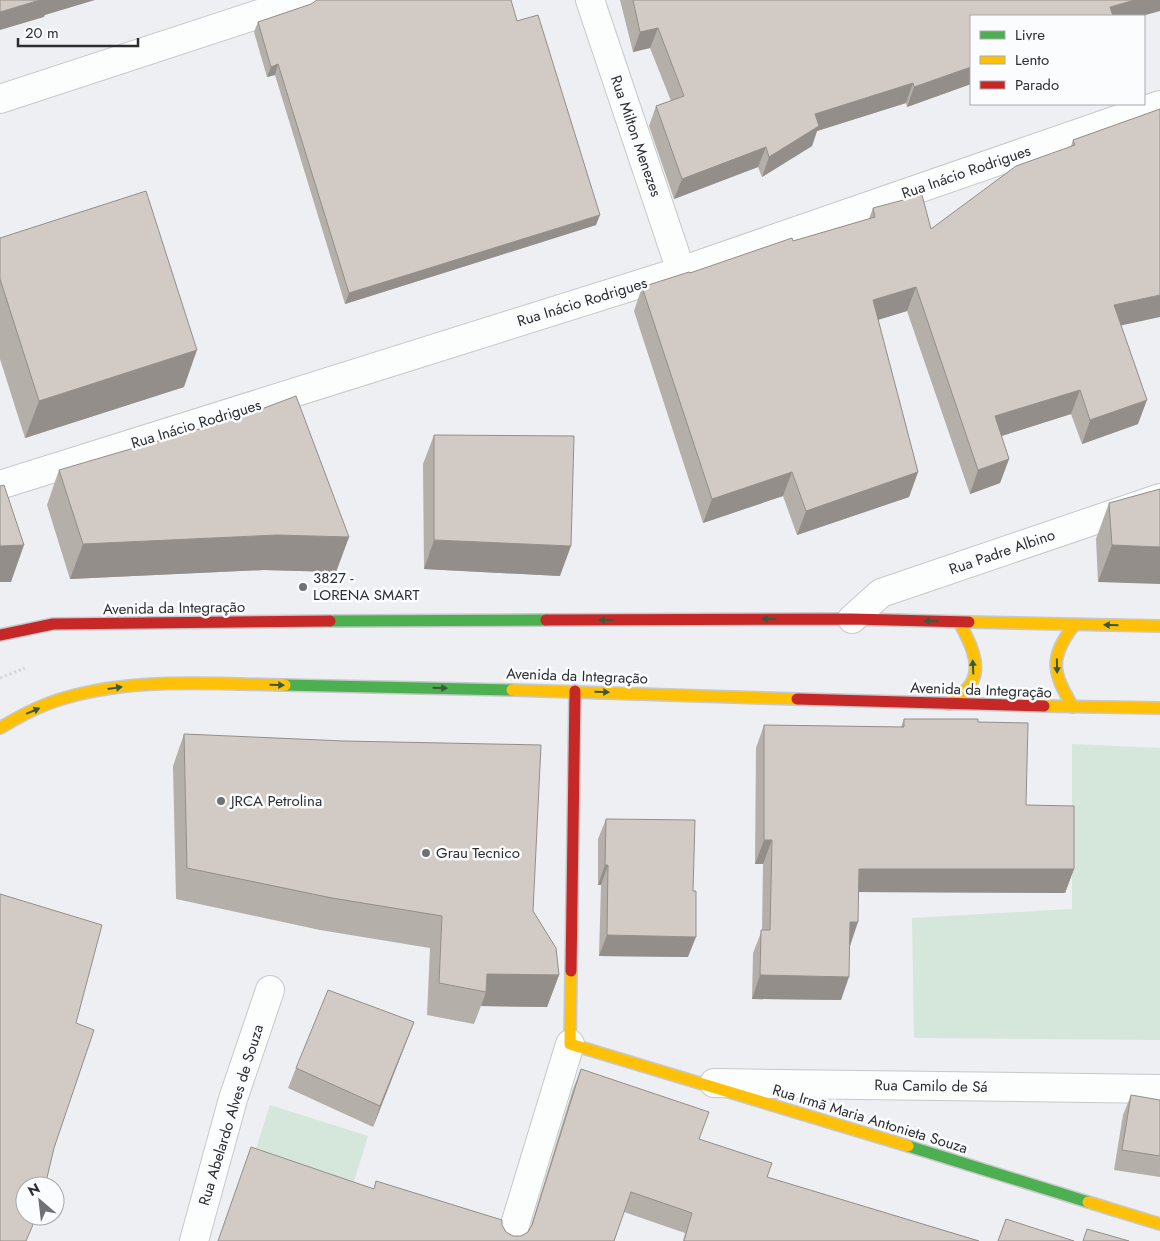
<svg xmlns="http://www.w3.org/2000/svg" width="1160" height="1241" viewBox="0 0 1160 1241" font-family="Jost,sans-serif">
  <style>
    .green { fill: #d5e6da }
    .lines { fill: none; stroke-linecap: round; stroke-linejoin: round }
    .street-casing { stroke: #c6c8ca; stroke-width: 30 }
    .fast-casing { stroke: #c6c8ca; stroke-width: 14 }
    .slow-casing { stroke: #c6c8ca; stroke-width: 14 }
    .jam-casing { stroke: #c6c8ca; stroke-width: 14 }
    .path { stroke: #d7d7d8; stroke-width: 3; stroke-dasharray: 2.5 2.5; stroke-linecap: butt }
    .street { stroke: #fcfdfd; stroke-width: 28 }
    .fast { stroke: #4caf50; stroke-width: 11 }
    .slow { stroke: #ffc107; stroke-width: 11 }
    .jam { stroke: #c62828; stroke-width: 11 }
    .wall { fill: #b5afa9 }
    .shaded-wall { fill: #938e8a }
    .building { fill: #d2cbc5; stroke: #938e8a }
    .oneway { fill: #375a3b }
    .poi-dot { fill: #707174; stroke: #fafcfe; stroke-width: 2 }
    .labels { text-anchor: middle; stroke-width: 5; stroke-linejoin: round; paint-order: stroke }
    .street-label { font-size: 15px; fill: #2c2d30; stroke: #fafcfe }
    .poi-label { font-size: 15px; fill: #2c2d30; stroke: #fafcfe; text-anchor: start }
  </style>
  <rect width="100%" height="100%" fill="#edeff2"/>
  <g class="green">
    <polygon points="1072,744 1160,748 1160,1040 914,1038 912,918 1072,909"/>
    <polygon points="270,1105 368,1136 351,1191 252,1161"/>
  </g>
  <g class="lines">
    <g class="street-casing">
      <g id="street">
        <polyline points="590,0 681,271"/>
        <polyline points="0,99 302,0"/>
        <polyline points="0,485 681,271 1160,105"/>
        <polyline points="852,619 881,593 1160,498"/>
        <polyline points="714,1083 1160,1089"/>
        <polyline points="194,1241 233,1099 270,990"/>
        <polyline points="510,1241 570,1044"/>
      </g>
    </g>
    <g class="fast-casing">
      <g id="fast">
        <polyline points="330,621 546,620"/>
        <polyline points="285,685 512,690"/>
        <polyline points="908,1146 1088,1202"/>
      </g>
    </g>
    <g class="slow-casing">
      <g id="slow">
        <polyline points="969,622 1160,626"/>
        <polyline points="512,690 797,699"/>
        <path d="M949 704C957 698 967 691 972 682 982 664 968 638 959 622"/>
        <polyline points="1044,706 1160,708"/>
        <path d="M1073 707C1053 673 1048 659 1074 625"/>
        <path d="M0 728C15 719 31 710 47 704 122 676 207 684 285 685"/>
        <polyline points="571,971 570,1044 908,1146"/>
        <polyline points="1088,1202 1160,1224"/>
      </g>
    </g>
    <g class="jam-casing">
      <g id="jam">
        <polyline points="546,620 852,619 969,622"/>
        <polyline points="0,635 53,624 330,621"/>
        <polyline points="797,699 1044,706"/>
        <polyline points="571,971 575,691"/>
      </g>
    </g>
    <polyline class="path" points="0,678 25,668"/>
    <use href="#street" class="street"/>
    <use href="#fast" class="fast"/>
    <use href="#slow" class="slow"/>
    <use href="#jam" class="jam"/>
  </g>
  <g class="wall">
    <polygon points="620,0 1160,0 971,16 971,84 907,107 906,103 817,131 812,146 762,177 758,167 674,199 649,126 656,106 671,101 650,48 633,52"/>
    <polygon points="517,21 596,225 345,304 275,75 267,77 254,32 258,22"/>
    <polygon points="1160,109 1121,326 1138,424 1082,444 1071,414 1001,436 1009,459 1000,483 970,494 907,311 878,320 918,472 909,497 797,535 783,496 703,523 634,311 642,287 690,273 793,241 869,219 873,208 931,229 1071,146 1073,140"/>
    <polygon points="0,238 184,387 25,438 0,359"/>
    <polygon points="434,435 560,576 424,569 423,464"/>
    <polygon points="59,470 349,537 336,572 264,570 70,579 47,505"/>
    <polygon points="1160,489 1098,582 1096,539 1109,503"/>
    <polygon points="904,719 978,722 1026,805 1074,869 1065,893 859,892 841,1000 752,999 753,953 762,930 763,864 755,864 756,748 764,725 901,727"/>
    <polygon points="184,734 533,911 559,975 547,1007 481,1006 474,1024 427,1015 430,948 320,930 176,899 173,766"/>
    <polygon points="606,819 688,957 599,956 601,885 598,885 598,839"/>
    <polygon points="414,1022 373,1127 288,1088 296,1068"/>
    <polygon points="581,1069 699,1139 767,1177 979,1241 683,1241 685,1233 624,1212 614,1241 217,1241 502,1225 506,1232 513,1236 521,1236 528,1232 530,1229 573,1089"/>
    <polygon points="1131,1095 1160,1100 1160,1177 1114,1170 1123,1115"/>
  </g>
  <g class="shaded-wall">
    <polygon points="40,0 95,0 45,15 44,17 0,30 0,12"/>
    <polygon points="1135,0 1160,0 1160,11 1142,16 1106,16 1110,7"/>
    <polygon points="658,28 650,48 633,52 640,32"/>
    <polygon points="278,64 275,75 267,77 271,67"/>
    <polygon points="971,67 971,84 907,107 914,87"/>
    <polygon points="913,83 906,103 817,131 812,146 762,177 769,157 815,114"/>
    <polygon points="766,147 758,167 674,199 682,179"/>
    <polygon points="600,215 596,225 345,304 349,293"/>
    <polygon points="916,287 907,311 864,324 873,300"/>
    <polygon points="1160,295 1160,317 1105,329 1114,305"/>
    <polygon points="197,350 184,387 25,438 39,401"/>
    <polygon points="1080,390 1071,414 986,441 995,416"/>
    <polygon points="1147,400 1138,424 1082,444 1090,420"/>
    <polygon points="1009,459 1000,483 970,494 978,470"/>
    <polygon points="792,472 783,496 703,523 712,499"/>
    <polygon points="918,472 909,497 797,535 806,511"/>
    <polygon points="277,535 349,537 336,572 264,570 70,579 83,544"/>
    <polygon points="434,540 571,546 560,576 424,569"/>
    <polygon points="24,545 11,582 0,582 0,546"/>
    <polygon points="1112,545 1160,547 1160,584 1098,582"/>
    <polygon points="764,840 772,840 763,864 755,864"/>
    <polygon points="605,865 608,865 601,885 598,885"/>
    <polygon points="859,869 1074,869 1065,893 851,892"/>
    <polygon points="850,922 858,922 850,946"/>
    <polygon points="607,935 696,937 688,957 599,956"/>
    <polygon points="487,974 559,975 547,1007 481,1006 486,992"/>
    <polygon points="760,975 849,977 841,1000 752,999"/>
    <polygon points="414,1022 406,1043 373,1127 380,1106"/>
  </g>
  <g class="building">
    <polygon points="0,0 40,0 0,12"/>
    <polygon points="317,0 511,0 517,21 538,15 600,215 349,293 278,64 271,67 258,22 311,4"/>
    <polygon points="633,0 1135,0 1110,7 1113,16 971,16 971,67 914,87 913,83 815,114 819,126 769,157 766,147 682,179 656,106 684,96 658,28 640,32"/>
    <polygon points="1160,109 1160,295 1114,305 1147,400 1090,420 1080,390 995,416 1009,459 978,470 916,287 873,300 918,472 806,511 792,472 712,499 642,287 689,272 690,273 792,238 793,241 875,217 873,208 922,195 931,229 1016,166 1075,145 1073,140"/>
    <polygon points="146,191 197,350 39,401 0,279 0,238"/>
    <polygon points="296,396 349,537 277,535 83,544 59,470 243,416"/>
    <polygon points="434,435 574,436 571,546 434,540"/>
    <polygon points="4,485 24,545 0,546 0,486"/>
    <polygon points="1160,489 1160,547 1112,545 1109,503"/>
    <polygon points="904,719 978,719 978,722 1028,723 1026,805 1074,806 1074,869 859,869 858,922 850,922 849,977 760,975 761,930 770,930 772,840 764,840 764,725 904,727"/>
    <polygon points="184,734 344,741 541,745 533,911 556,948 559,975 487,974 486,992 439,983 442,916 332,898 187,868"/>
    <polygon points="606,819 695,820 693,891 696,891 696,937 607,935 608,865 605,865"/>
    <polygon points="0,894 102,925 76,1023 94,1030 54,1148 45,1186 25,1186 25,1216 35,1216 32,1227 26,1241 0,1241"/>
    <polygon points="328,990 414,1022 380,1106 296,1068"/>
    <polygon points="581,1069 709,1112 699,1139 772,1163 767,1177 979,1241 684,1241 692,1213 631,1192 614,1241 218,1241 251,1147 374,1189 376,1181 502,1220 502,1225 506,1232 513,1236 521,1236 528,1232 532,1225"/>
    <polygon points="1131,1095 1160,1100 1160,1156 1122,1150"/>
    <polygon points="1006,1219 1074,1241 998,1241"/>
    <polygon points="1087,1229 1129,1241 1083,1241"/>
  </g>
  <defs><path id="oneway-solid" d="M-6-.8H1V-3.2L6.5 0L1 3.2V.8H-6Z" transform="scale(1.25)"/></defs>
  <g class="oneway">
    <use href="#oneway-solid" transform="translate(769 619) rotate(180)"/>
    <use href="#oneway-solid" transform="translate(606 620) rotate(180)"/>
    <use href="#oneway-solid" transform="translate(931 621) rotate(-178)"/>
    <use href="#oneway-solid" transform="translate(1111 625) rotate(-179)"/>
    <use href="#oneway-solid" transform="translate(1057 666) rotate(89)"/>
    <use href="#oneway-solid" transform="translate(973 667) rotate(-93)"/>
    <use href="#oneway-solid" transform="translate(277 685) rotate(1)"/>
    <use href="#oneway-solid" transform="translate(115 688) rotate(-8)"/>
    <use href="#oneway-solid" transform="translate(440 688) rotate(1)"/>
    <use href="#oneway-solid" transform="translate(602 692) rotate(2)"/>
    <use href="#oneway-solid" transform="translate(33 711) rotate(-23)"/>
  </g>
  <g class="poi-dot">
    <circle cx="303" cy="587" r="5"/>
    <circle cx="221" cy="801" r="5"/>
    <circle cx="426" cy="853" r="5"/>
  </g>
  <g class="labels">
    <g class="street-label">
      <text transform="translate(636 136) rotate(71)" y="5">Rua Milton Menezes</text>
      <text transform="translate(966 172) rotate(-19)" y="5">Rua Inácio Rodrigues</text>
      <text transform="translate(582 302) rotate(-17)" y="5">Rua Inácio Rodrigues</text>
      <text transform="translate(196 424) rotate(-17)" y="5">Rua Inácio Rodrigues</text>
      <text transform="translate(1002 552) rotate(-19)" y="5">Rua Padre Albino</text>
      <text transform="translate(174 608) rotate(-1)" y="5">Avenida da Integração</text>
      <text transform="translate(577 676) rotate(2)" y="5">Avenida da Integração</text>
      <text transform="translate(981 690) rotate(2)" y="5">Avenida da Integração</text>
      <text transform="translate(931 1086) rotate(1)" y="5">Rua Camilo de Sá</text>
      <text transform="translate(231 1115) rotate(-73)" y="5">Rua Abelardo Alves de Souza</text>
      <text transform="translate(870 1119) rotate(17)" y="5">Rua Irmã Maria Antonieta Souza</text>
    </g>
    <g class="poi-label">
      <text x="313" y="583">3827 -<tspan x="313" dy="17">LORENA SMART</tspan></text>
      <text x="231" y="806">JRCA Petrolina</text>
      <text x="436" y="858">Grau Tecnico</text>
    </g>
  </g>
  <rect x="970" y="15" width="175" height="90" fill="#fafcfe" stroke="#a8a9ac"/>
  <rect x="980" y="31" width="25" height="8" fill="#4caf50" stroke="#a8a9ac"/>
  <text x="1015" y="40" font-size="15" fill="#2c2d30">Livre</text>
  <rect x="980" y="56" width="25" height="8" fill="#ffc107" stroke="#a8a9ac"/>
  <text x="1015" y="65" font-size="15" fill="#2c2d30">Lento</text>
  <rect x="980" y="81" width="25" height="8" fill="#c62828" stroke="#a8a9ac"/>
  <text x="1015" y="90" font-size="15" fill="#2c2d30">Parado</text>
  <g transform="translate(40 1201) rotate(332)"><circle r="24" fill="#fafcfe" stroke="#a8a9ac"/>
  <path d="M0-4L9 19L0 12L-9 19Z" fill="#707174"/>
  <text y="-8" font-size="14" font-weight="bold" text-anchor="middle" fill="#2c2d30">N</text>
  </g>
  <path d="M18 38v8h120v-8" fill="none" stroke="#2c2d30" stroke-width="2.5"/>
  <text x="25" y="38" font-size="15" fill="#2c2d30" stroke="#fafcfe" stroke-width="4" paint-order="stroke">20 m</text>
</svg>
